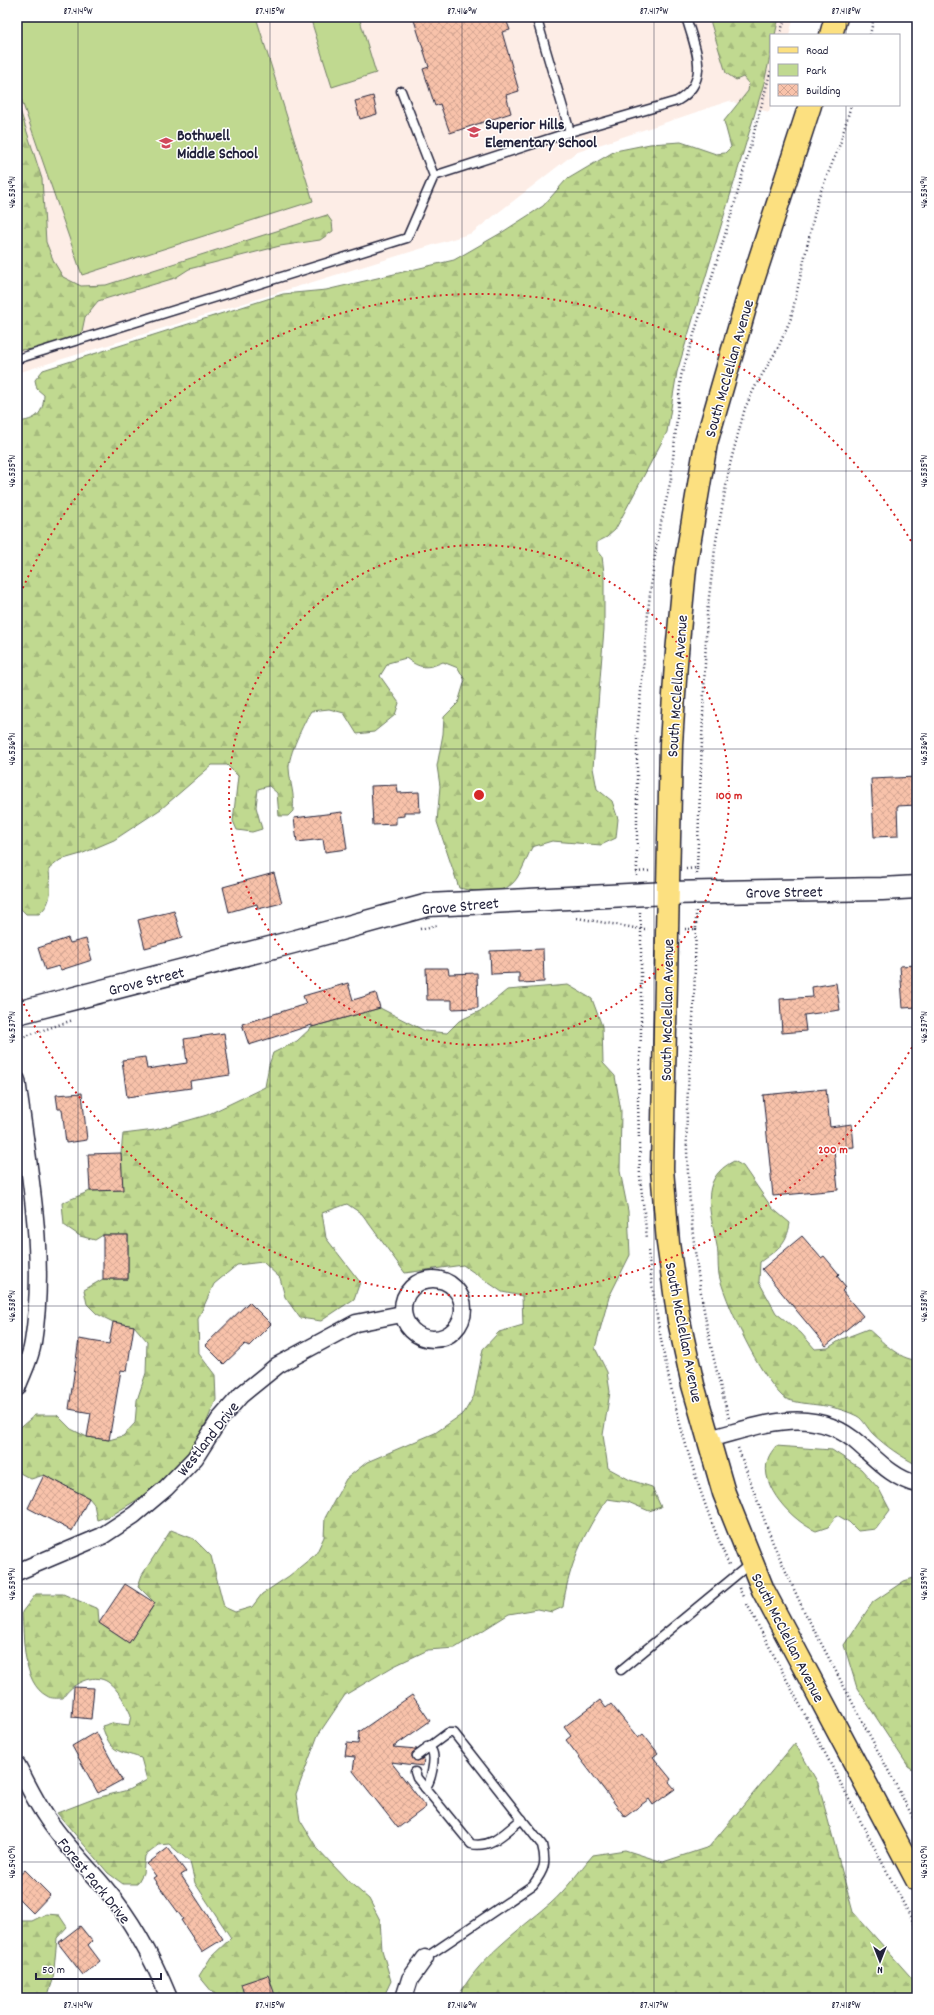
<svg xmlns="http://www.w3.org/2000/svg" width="934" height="2015" viewBox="0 0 934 2015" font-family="Dekko,sans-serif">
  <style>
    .built { fill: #fdede6 }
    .forest { fill: url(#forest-firs); stroke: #717e66 }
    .green { fill: #c0d990; stroke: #717e66 }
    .building { fill: url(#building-cross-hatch); stroke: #22223b }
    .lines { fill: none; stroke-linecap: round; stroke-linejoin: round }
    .service-casing { stroke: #22223b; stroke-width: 11 }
    .minor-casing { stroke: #22223b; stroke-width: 19 }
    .secondary-casing { stroke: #22223b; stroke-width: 25 }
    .primary-casing { stroke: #22223b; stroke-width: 25 }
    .path { stroke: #22223b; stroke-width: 2.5; stroke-dasharray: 1 3; stroke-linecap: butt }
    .service { stroke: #fff; stroke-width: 8 }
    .minor { stroke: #fff; stroke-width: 16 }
    .secondary { stroke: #fff; stroke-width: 22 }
    .primary { stroke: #fce080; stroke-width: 22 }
    .ticks { fill: none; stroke: #22223b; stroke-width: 1; stroke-opacity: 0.45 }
    .ring { fill: none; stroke: #d62828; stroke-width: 2; stroke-dasharray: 2 4 }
    .labels { text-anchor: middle; stroke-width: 3; stroke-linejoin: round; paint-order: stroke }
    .poi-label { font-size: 16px; font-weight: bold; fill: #22223b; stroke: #fff; text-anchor: start }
    .street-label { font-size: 16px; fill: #22223b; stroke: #fff }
    .centre { fill: #d62828; stroke: #fff; stroke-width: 2 }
    .ring-label { font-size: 12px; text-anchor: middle; font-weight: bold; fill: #d62828; stroke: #fff; stroke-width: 3; stroke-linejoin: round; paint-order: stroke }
    .neatline { fill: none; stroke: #22223b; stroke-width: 1.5 }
    .ticks-label { font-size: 10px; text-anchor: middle; fill: #22223b }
  </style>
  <defs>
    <pattern id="forest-firs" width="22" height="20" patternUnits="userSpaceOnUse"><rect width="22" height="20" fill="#c0d990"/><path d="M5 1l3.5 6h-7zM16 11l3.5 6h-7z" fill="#a5ba7d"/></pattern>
    <pattern id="building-cross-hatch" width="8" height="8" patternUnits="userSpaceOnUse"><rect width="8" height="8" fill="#f8c2aa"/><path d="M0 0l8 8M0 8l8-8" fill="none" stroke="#d4a693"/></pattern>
  </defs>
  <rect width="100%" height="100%" fill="#fff"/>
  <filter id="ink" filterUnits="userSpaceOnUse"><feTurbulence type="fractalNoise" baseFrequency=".025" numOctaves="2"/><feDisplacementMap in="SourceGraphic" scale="8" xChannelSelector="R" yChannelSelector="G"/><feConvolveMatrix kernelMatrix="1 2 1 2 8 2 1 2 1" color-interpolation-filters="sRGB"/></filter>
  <g filter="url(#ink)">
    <polygon class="built" points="17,17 794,17 789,35 771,35 771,104 769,112 729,101 575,153 472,233 17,373"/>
    <g class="forest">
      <path d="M709 17H779L775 35H771V52L764 83 677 372 667 432 615 530 607 537 597 542V550L602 556 604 573V629L593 768 597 789 612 801 618 819 616 838 601 845 552 841 532 847C527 857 523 869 517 878 505 897 477 892 459 888L437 822 440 786 437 766 443 734 444 717 458 703 465 680 458 668 443 662C427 669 420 669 406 658L388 663 380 676 399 703 395 715 374 732 357 734 344 713 329 709 311 711C304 722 288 756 289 768 290 785 295 793 293 811L288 816H279L277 793 269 786 258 789 256 807 262 829 252 832 237 830 233 821 238 776 227 765H212L161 809 114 840 81 854 60 860 49 869C50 888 54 901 39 914H26L17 905V422C37 420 43 414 44 395L37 389 35 380 43 370 283 294 326 290 454 260 501 233 543 206 566 180 615 151 650 144 681 142 716 154 725 153 731 147 724 121 748 91 749 84 743 77 736 80 726 73Z"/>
      <polygon points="17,109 20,110 42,179 46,242 54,262 63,277 81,286 106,285 327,215 332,222 333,231 320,240 280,246 189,269 175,278 98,301 85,317 81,336 38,349 17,350 18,196"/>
      <path d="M568 985 592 999 602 1026 603 1063 615 1076 621 1111 620 1171 628 1211 630 1255 609 1297 595 1348 607 1372 610 1392 603 1435 608 1468 630 1480 652 1487 661 1507 649 1511 628 1502 607 1499C584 1532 568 1567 563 1607L552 1612 538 1609 509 1614 455 1648 428 1650 394 1666 345 1695 318 1735 296 1794 300 1820 317 1848 347 1880 369 1899 380 1920 382 1950 391 1981 383 1998H222L213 1993 199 1976 211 1957 231 1938 195 1883 190 1862 169 1844 159 1845 145 1856 143 1873 137 1884H123L108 1873 57 1813 96 1798 128 1790 147 1780 141 1758C116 1750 111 1753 102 1726L112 1723 129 1725 131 1715C126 1704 119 1690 108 1682 93 1672 71 1684 63 1698 58 1698 51 1699 47 1696 22 1683 24 1637 22 1612L36 1594H63L98 1609 99 1623 129 1643 155 1603 138 1586 142 1575 171 1530 194 1539 211 1556 224 1607 235 1612 252 1607 262 1594 289 1576 316 1554 324 1537 325 1518 346 1479 367 1462 435 1433 464 1413 474 1396 483 1349 499 1332 523 1325 522 1296 502 1292 463 1265 405 1273 362 1214 347 1204 322 1213 326 1238 360 1282 354 1299 321 1321 300 1318 285 1297 280 1278 263 1262 237 1265 214 1284 198 1319 199 1354 215 1375 216 1400 200 1437 177 1469 135 1501 112 1515 97 1520 94 1504 89 1498 44 1475 31 1479 20 1473 17 1467V1430L35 1415H57L71 1429 87 1437 109 1440 123 1436 135 1423 137 1400 146 1373 147 1341 134 1326 113 1322 97 1314 87 1304 84 1290 103 1279H128V1235H103L95 1240 80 1236 64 1225 62 1203 90 1191 122 1190 121 1153 123 1134 155 1130 207 1115 265 1087 269 1065 273 1053 297 1041 312 1027 380 1008 425 1031 447 1033 459 1021 484 1009 507 990Z"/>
      <path d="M734 1161 743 1166 772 1208 790 1223C787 1245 776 1250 760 1262L759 1282 776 1313 801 1333 815 1349 828 1348 842 1339 868 1329C881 1340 899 1360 917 1360V1465C899 1455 888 1448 873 1434 868 1429 863 1419 857 1416 849 1412 840 1409 831 1407 819 1404 790 1404 782 1396 759 1374 729 1310 720 1279 717 1269 719 1257 717 1246 711 1214 697 1179 734 1161Z"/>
      <path d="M776 1446 832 1450 861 1469 879 1489 890 1510 876 1529 858 1531 849 1522 837 1515 828 1527 816 1531C794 1522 758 1486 768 1459 769 1455 773 1450 776 1446Z"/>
      <polygon points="917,1577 917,1772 908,1766 857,1688 844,1645 873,1602 904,1581"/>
      <path d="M795 1743 818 1783 853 1912 917 1984V1998H458C476 1960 518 1931 550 1904 566 1890 579 1871 593 1855L625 1850 663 1862 709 1847Z"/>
      <polygon points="46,1914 59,1915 67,1927 57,1938 53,1980 47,1998 17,1998 17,1919 20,1921 32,1921"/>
    </g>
    <g class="green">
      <polygon points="17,17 256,17 313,201 82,275 17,87"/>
      <polygon points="310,17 359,17 376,73 332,87"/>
    </g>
    <g class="building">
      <polygon points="413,17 505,17 510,30 502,32 519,91 506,95 511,113 450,133 440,104 435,106 423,69 429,67"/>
      <polygon points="373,96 377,114 360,119 355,101"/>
      <polygon points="917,777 917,805 897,806 898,836 874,837 871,779"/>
      <polygon points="397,785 398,793 419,792 420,812 404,812 404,816 396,817 396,824 373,825 371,786"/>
      <polygon points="342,812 347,849 325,852 323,839 297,842 294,818"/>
      <polygon points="274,873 282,903 258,909 257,904 229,912 223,887"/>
      <polygon points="174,911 182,938 145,948 138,920"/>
      <polygon points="68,938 70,943 86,939 92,960 61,970 59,966 45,970 38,948"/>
      <polygon points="543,949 544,982 519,983 519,973 491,974 490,951"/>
      <polygon points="917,965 917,1007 903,1008 900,966"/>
      <polygon points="426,968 448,968 449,974 477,973 478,1008 452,1009 452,1000 427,1000"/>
      <polygon points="348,983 353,1000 376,993 380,1008 312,1027 312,1025 249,1045 242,1024 306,1004 303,996"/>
      <polygon points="836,983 840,1010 804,1015 806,1031 782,1033 780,999 813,997 812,987"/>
      <polygon points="224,1033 230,1075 190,1081 191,1088 127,1097 122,1060 145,1057 147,1069 187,1063 184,1039"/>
      <polygon points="826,1089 830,1127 852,1124 854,1147 834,1149 838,1190 773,1196 763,1095"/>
      <polygon points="82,1093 87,1140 66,1143 62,1109 58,1109 56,1095"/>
      <polygon points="121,1153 123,1190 90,1191 88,1154"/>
      <rect x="103" y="1235" width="25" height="44"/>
      <polygon points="802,1236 821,1258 824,1256 839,1274 837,1276 846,1287 842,1291 863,1316 826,1346 762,1269"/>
      <polygon points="249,1302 271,1324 249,1346 245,1344 224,1364 205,1345"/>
      <polygon points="113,1322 134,1326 127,1371 121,1370 109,1440 87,1437 91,1413 69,1409 79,1339 109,1344"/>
      <polygon points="44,1475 89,1498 72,1531 28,1508"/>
      <polygon points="125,1584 155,1603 129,1643 99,1623"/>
      <polygon points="74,1687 94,1688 91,1719 72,1717"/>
      <polygon points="412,1695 430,1721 393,1747 417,1749 412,1753 412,1757 417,1761 424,1758 423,1766 391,1762 426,1807 398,1828 353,1771 355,1757 345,1756 347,1743 358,1744 359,1732"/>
      <polygon points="600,1700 606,1708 611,1704 638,1738 643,1734 658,1753 653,1757 671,1779 669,1782 675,1789 653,1805 649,1799 625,1817 566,1740 571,1736 564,1727"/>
      <polygon points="96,1732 122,1780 98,1793 72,1746"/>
      <polygon points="168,1848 186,1872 181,1875 223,1939 202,1952 181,1920 183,1919 153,1878 156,1876 147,1864"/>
      <polygon points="25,1870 50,1895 33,1913 17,1897 17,1877"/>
      <polygon points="80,1926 92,1941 88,1945 100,1961 83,1975 58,1943"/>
      <polygon points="268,1975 276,1998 245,1998 241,1984"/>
    </g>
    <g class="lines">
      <g class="service-casing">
        <g id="service">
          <path d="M539 17 538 23 570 132 677 101C712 81 695 48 686 17"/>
          <polyline points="401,91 434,176 570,132"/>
          <polyline points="17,359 407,238 434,176"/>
          <polyline points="621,1670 751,1563"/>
          <path d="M417 1756 448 1733H454L542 1845C547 1864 544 1870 533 1885L425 1958"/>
          <path d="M415 1772 417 1778 471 1844C492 1849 506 1831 522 1819"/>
          <path d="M425 1788C431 1783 436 1758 432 1751 431 1749 429 1748 427 1747"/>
        </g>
      </g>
      <g class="minor-casing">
        <g id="minor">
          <path d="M17 1080C28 1166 47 1256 33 1342 31 1358 22 1374 17 1388"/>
          <circle cx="433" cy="1309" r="30"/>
          <path d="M708 1439C761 1426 813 1402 860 1445 877 1460 894 1479 917 1484"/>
          <polyline points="17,1572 102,1536 134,1515 166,1488 195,1458 219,1420 241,1395 278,1365 356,1323 402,1314"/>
          <path d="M17 1765C26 1781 34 1799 45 1815 62 1842 85 1864 105 1888 132 1920 153 1959 169 1998"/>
          <polyline points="404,1998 410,1979 425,1958"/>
        </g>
      </g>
      <g class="secondary-casing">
        <polyline id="secondary" points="17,1013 293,942 428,905 668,893 882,889 917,887"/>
      </g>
      <g class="primary-casing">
        <g id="primary">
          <polyline points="831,35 836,17"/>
          <polyline points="810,105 753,280 706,443 685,568 676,663 671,744 662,1169 668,1243 679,1321 693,1385 724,1493 763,1590 917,1880"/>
        </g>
      </g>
      <g class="path">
        <polyline points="780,35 785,17"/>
        <polyline points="870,35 874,17"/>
        <polyline points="697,868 707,613 716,541 730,464 745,408 756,385 778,348 791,318 818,198 840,144 851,105"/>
        <polyline points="686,869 697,868 697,874"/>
        <polyline points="636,872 649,871"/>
        <polyline points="637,876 637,735 649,602 657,540 671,479 681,376 734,206 771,70"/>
        <polyline points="640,912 641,929 648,929"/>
        <polyline points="577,918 641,929 641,1034 638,1101 640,1177 647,1238"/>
        <polyline points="420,929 439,925"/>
        <polyline points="685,929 696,929 696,911"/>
        <path d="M696 929C695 952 695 975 694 999 692 1049 685 1099 687 1150 690 1241 704 1330 729 1418"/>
        <polyline points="17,1039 73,1020"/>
        <path d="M648 1251C660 1360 686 1466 730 1567"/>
        <polyline points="738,1448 773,1543 803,1609 917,1825"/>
        <polyline points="739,1588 744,1599"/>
        <polyline points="747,1604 917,1929"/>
      </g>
      <use href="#service" class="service"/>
      <use href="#minor" class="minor"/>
      <use href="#secondary" class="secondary"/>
      <use href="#primary" class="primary"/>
    </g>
  </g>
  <path class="ticks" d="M78 17V1998M270 17V1998M462 17V1998M654 17V1998M846 17V35M846 105V1998M17 192H917M17 471H917M17 749H917M17 1027H917M17 1306H917M17 1584H917M17 1862H917"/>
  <g class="ring">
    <circle cx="479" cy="795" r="250"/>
    <path d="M915 1042A501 501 0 0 1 18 991M18 599A501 501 0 0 1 915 548"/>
  </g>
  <defs>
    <g id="school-bare" transform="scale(1.08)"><path d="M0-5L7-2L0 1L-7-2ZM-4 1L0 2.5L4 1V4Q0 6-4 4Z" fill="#d1495b" stroke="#fff" stroke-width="2.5" paint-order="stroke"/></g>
  </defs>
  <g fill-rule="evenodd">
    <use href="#school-bare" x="474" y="132"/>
    <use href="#school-bare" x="166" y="143"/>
  </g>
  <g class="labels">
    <g class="poi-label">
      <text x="485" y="129">Superior Hills<tspan x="485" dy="18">Elementary School</tspan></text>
      <text x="177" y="140">Bothwell<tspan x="177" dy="18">Middle School</tspan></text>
    </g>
    <g class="street-label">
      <text transform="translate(728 368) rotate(-74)" y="6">South McClellan Avenue</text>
      <text transform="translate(676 686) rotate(-86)" y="6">South McClellan Avenue</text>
      <text transform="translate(784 891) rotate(-1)" y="6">Grove Street</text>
      <text transform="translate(460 905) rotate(-5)" y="6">Grove Street</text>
      <text transform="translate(146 980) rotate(-14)" y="6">Grove Street</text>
      <text transform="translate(666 1010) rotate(-89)" y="6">South McClellan Avenue</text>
      <text transform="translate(685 1332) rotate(79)" y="6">South McClellan Avenue</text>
      <text transform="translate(207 1438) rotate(-52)" y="6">Westland Drive</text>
      <text transform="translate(789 1637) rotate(63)" y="6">South McClellan Avenue</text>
      <text transform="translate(95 1880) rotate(51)" y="6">Forest Park Drive</text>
    </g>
  </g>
  <circle cx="479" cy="795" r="6" class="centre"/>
  <g class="ring-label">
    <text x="729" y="799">100 m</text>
    <text x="833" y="1153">200 m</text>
  </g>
  <rect width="934" height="2015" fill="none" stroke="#fff" stroke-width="44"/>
  <rect x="770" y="34" width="130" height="72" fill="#ffffff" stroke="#a7a7b1"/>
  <rect x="778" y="47" width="20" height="6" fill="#fce080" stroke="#a7a7b1"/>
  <text x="806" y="54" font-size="12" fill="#22223b">Road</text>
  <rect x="778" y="64" width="20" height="12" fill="#c0d990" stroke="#a7a7b1"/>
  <text x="806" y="74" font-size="12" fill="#22223b">Park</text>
  <rect x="778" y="84" width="20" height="12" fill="url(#building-cross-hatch)" stroke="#a7a7b1"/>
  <text x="806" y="94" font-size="12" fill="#22223b">Building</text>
  <g transform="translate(880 1961) rotate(180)" stroke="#ffffff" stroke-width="3" paint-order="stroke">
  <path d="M0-3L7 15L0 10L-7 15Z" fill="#22223b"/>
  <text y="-6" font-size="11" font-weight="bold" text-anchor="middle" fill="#22223b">N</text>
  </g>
  <path d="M36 1973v6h125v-6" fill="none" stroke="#22223b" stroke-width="2"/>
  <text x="42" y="1973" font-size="12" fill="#22223b" stroke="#ffffff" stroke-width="3" paint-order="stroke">50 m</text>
  <rect x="22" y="22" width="890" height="1971" class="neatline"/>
  <g class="ticks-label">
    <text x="78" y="14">87.414°W</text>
    <text x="270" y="14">87.415°W</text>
    <text x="462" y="14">87.416°W</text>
    <text x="654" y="14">87.417°W</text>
    <text x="846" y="14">87.418°W</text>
    <text transform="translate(923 192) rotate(-90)" y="4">46.534°N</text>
    <text transform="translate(11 192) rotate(-90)" y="4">46.534°N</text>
    <text transform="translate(923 471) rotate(-90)" y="4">46.535°N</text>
    <text transform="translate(11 471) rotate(-90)" y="4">46.535°N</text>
    <text transform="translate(923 749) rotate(-90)" y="4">46.536°N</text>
    <text transform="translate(11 749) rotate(-90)" y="4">46.536°N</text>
    <text transform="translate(923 1027) rotate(-90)" y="4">46.537°N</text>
    <text transform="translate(11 1027) rotate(-90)" y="4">46.537°N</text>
    <text transform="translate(923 1306) rotate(-90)" y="4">46.538°N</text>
    <text transform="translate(11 1306) rotate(-90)" y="4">46.538°N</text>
    <text transform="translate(11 1584) rotate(-90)" y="4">46.539°N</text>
    <text transform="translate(923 1584) rotate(-90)" y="4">46.539°N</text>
    <text transform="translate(11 1862) rotate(-90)" y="4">46.540°N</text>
    <text transform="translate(923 1862) rotate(-90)" y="4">46.540°N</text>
    <text x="78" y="2008">87.414°W</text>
    <text x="270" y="2008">87.415°W</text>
    <text x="462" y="2008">87.416°W</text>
    <text x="654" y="2008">87.417°W</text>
    <text x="846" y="2008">87.418°W</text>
  </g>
</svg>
